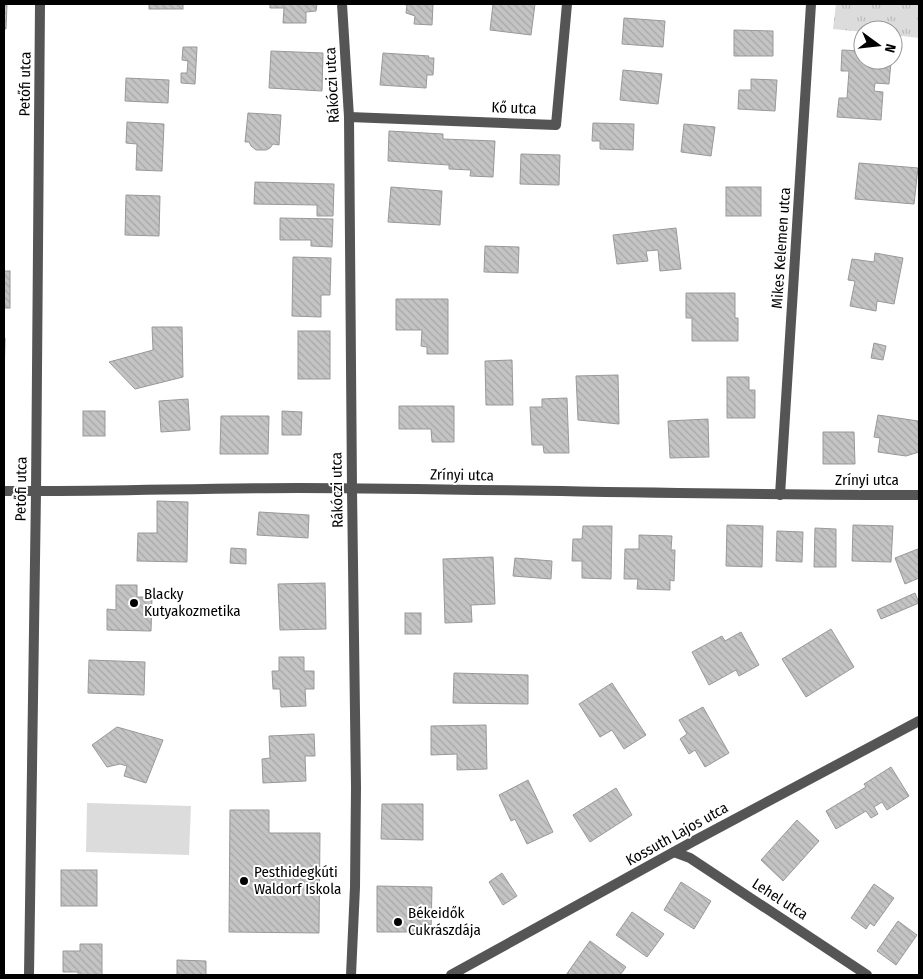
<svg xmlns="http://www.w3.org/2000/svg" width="923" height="979" viewBox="0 0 923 979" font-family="'Fira Sans Condensed',sans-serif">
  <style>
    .grass { fill: url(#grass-tufts) }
    .pitch { fill: #dcdcdc }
    .building { fill: url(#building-back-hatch); stroke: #999 }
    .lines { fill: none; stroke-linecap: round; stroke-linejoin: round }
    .minor { stroke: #555; stroke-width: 10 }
    .poi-dot { fill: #000; stroke: #fff; stroke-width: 2 }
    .labels { text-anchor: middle; stroke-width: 4; stroke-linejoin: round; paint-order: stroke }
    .street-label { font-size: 15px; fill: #000; stroke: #fff }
    .poi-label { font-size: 15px; fill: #000; stroke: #fff; text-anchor: start }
  </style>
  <defs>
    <pattern id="grass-tufts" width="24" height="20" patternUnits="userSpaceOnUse" patternTransform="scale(1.25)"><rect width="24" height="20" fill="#dcdcdc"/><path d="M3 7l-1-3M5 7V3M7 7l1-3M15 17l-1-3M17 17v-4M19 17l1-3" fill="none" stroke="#bbb"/></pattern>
    <pattern id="building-back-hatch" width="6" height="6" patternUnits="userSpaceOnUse" patternTransform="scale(1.25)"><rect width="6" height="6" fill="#c4c4c4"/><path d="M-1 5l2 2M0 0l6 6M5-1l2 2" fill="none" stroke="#a7a7a7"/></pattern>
  </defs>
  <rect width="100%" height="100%" fill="#fff"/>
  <polygon class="grass" points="836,4 919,4 919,38 893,35 893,30 863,30 863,32 833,29"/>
  <polygon class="pitch" points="87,803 191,806 189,855 86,852"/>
  <g class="building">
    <polygon points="4,4 7,4 6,29 4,29"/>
    <rect x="149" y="4" width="34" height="5"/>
    <polygon points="270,4 317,4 316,11 306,12 306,23 283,23 284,8 270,8"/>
    <polygon points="402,4 433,4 432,25 414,24 415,16 406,13 407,5"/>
    <polygon points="493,4 535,4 531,35 490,30"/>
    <polygon points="624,18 665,21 663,47 622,44"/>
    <polygon points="734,30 773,31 773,56 734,56"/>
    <polygon points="183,47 197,47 195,84 181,83 181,73 187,73 188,61 182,60"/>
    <polygon points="842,50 863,51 863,60 876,60 876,61 891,62 889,84 875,83 874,91 883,92 881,120 837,117 839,98 847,98 849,71 841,71"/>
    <polygon points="271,51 323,53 322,91 269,88"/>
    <polygon points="383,53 429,56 428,58 434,58 433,75 427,75 426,88 380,85"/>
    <polygon points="623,70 662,74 658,104 620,100"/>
    <polygon points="126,78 169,80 168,103 125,101"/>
    <polygon points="751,79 777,80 775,111 738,109 739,90 751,90"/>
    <polygon points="248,113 281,115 279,145 273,144 270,148 266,150 256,150 251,146 249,142 245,142"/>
    <polygon points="127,122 164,124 162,171 136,170 137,144 126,143"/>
    <polygon points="593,123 634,124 633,150 600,149 600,141 592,141"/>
    <polygon points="684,124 715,127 711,156 681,152"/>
    <polygon points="389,131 443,134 443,139 495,141 493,177 470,176 471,170 449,169 449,165 388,161"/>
    <polygon points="521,154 560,155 559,185 520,184"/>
    <polygon points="859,163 918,168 914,204 855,199"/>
    <polygon points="255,182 334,184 333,216 317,216 317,205 254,204"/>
    <polygon points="391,187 442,191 440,225 388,222"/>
    <rect x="726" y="187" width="35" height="29"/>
    <polygon points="126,195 160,196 159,236 125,235"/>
    <polygon points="280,218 333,219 332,247 311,246 311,240 280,240"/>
    <polygon points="676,228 681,269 660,271 658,250 646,251 648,261 617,264 613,235"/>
    <polygon points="485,246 519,247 518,273 484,272"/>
    <polygon points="875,253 903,258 894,304 877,301 876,311 850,306 855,281 848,280 852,259 874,262"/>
    <polygon points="293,257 331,258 330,295 321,295 321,317 292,316"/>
    <rect x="4" y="271" width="6" height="37"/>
    <polygon points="686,293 735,293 735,318 738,318 738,341 692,341 692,318 686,318"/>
    <polygon points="396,299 448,299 448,354 427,354 427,347 421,346 422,330 396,330"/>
    <polygon points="152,327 182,327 183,377 135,389 109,362 153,350"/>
    <rect x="298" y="331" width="32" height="48"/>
    <polygon points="4,338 5,338 4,380"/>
    <polygon points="874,343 886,346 883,360 871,358"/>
    <polygon points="512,360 513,405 486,405 485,361"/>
    <polygon points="618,375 619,424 578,420 576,376"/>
    <polygon points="727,377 749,377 749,390 755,390 755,418 727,418"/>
    <polygon points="567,398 569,453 544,453 543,445 532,445 530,407 542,407 542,399"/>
    <polygon points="188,399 190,430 161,432 159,401"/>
    <polygon points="399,406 454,406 454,442 432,442 431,429 399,429"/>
    <rect x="83" y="411" width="22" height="25"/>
    <polygon points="282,411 302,412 301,435 282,435"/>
    <polygon points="878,415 918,421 919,452 906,456 878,452 880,438 874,437"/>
    <polygon points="221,416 269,416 268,454 220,454"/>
    <polygon points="708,419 709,457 670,458 668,421"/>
    <polygon points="823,432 854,432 855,464 823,464"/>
    <polygon points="157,501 188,502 187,562 137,561 138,533 157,533"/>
    <polygon points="259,512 309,515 308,538 257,535"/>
    <polygon points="727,525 763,526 762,567 726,566"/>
    <polygon points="853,525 893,526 891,562 852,561"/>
    <polygon points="583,526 612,526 611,579 582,578 582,561 572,561 573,539 582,539"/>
    <polygon points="815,528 836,529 836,567 814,567"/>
    <polygon points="777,531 803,532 802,562 776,561"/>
    <polygon points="639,535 672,536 671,550 675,550 674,581 670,580 670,590 637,589 638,579 624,579 625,549 639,549"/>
    <polygon points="231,548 246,549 246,564 230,563"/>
    <polygon points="918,549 919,578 905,584 895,558"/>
    <polygon points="493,557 495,604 471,605 472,622 445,623 443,559"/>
    <polygon points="515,558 552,561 551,579 513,576"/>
    <polygon points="325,583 326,629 280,630 278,584"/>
    <polygon points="116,585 137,585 137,597 152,597 151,631 107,630 107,609 116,610"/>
    <polygon points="915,593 919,603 881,619 877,610"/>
    <rect x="405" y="613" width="16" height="21"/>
    <polygon points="831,629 854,667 806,697 782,659"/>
    <polygon points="741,632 759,665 739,676 736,670 709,685 692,652 722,636 725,641"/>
    <polygon points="279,657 304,657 304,671 314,671 314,689 305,689 306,706 281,707 280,689 273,689 272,671 279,671"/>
    <polygon points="89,660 145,662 144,695 88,693"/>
    <polygon points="454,673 528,675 528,704 453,703"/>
    <polygon points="612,683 646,735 624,749 612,730 600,737 579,704"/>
    <polygon points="703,707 729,753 705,767 695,750 689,754 680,739 687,734 679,720"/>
    <polygon points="486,725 487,769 457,770 457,754 431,755 431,726"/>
    <polygon points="117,727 163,740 146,783 124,776 127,766 120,764 107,767 92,745"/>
    <polygon points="314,734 315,756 305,756 306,781 263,783 262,759 270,758 269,736"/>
    <polygon points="891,767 909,796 887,810 882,802 874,807 878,814 871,818 866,811 836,829 826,811 866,787 864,784"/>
    <polygon points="528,780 553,832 527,844 515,819 511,821 499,795"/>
    <polygon points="616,788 632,815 590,842 573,815"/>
    <polygon points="382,804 423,804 423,840 381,839"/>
    <polygon points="230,810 269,810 269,833 320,833 319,933 229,932"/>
    <polygon points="797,820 819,841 783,881 761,860"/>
    <rect x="61" y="870" width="36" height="36"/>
    <polygon points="502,873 517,896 503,905 489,882"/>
    <polygon points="681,882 711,901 694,929 664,910"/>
    <polygon points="874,884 894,898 874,926 870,923 866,929 851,918"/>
    <polygon points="377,886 432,887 431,932 377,932"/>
    <polygon points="632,912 664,934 647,957 616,935"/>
    <polygon points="898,921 917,935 896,965 877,951"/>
    <polygon points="590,941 626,967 620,975 566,975"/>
    <polygon points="80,944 102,944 102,975 78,975 78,972 63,972 63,951 80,951"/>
    <polygon points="177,960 206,961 206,975 177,975"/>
  </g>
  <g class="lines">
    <g class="minor">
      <polyline points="342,4 349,117 352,489 356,787 355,887 351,975"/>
      <polyline points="349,117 556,125 567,4"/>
      <path d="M4 491C102 492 200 488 298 488 505 489 712 495 919 495"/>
      <polyline points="780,495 811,4"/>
      <polyline points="674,852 690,858 867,975"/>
      <polyline points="29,975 36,492 40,4"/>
      <polyline points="451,975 692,842 919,721"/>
    </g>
  </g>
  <g class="poi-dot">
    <circle cx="134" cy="603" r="5"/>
    <circle cx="244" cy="881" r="5"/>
    <circle cx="398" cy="922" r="5"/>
  </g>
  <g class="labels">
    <g class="street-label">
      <text transform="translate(25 84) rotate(-89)" y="5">Petőfi utca</text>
      <text transform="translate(332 85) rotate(-93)" y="5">Rákóczi utca</text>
      <text transform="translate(514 108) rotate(2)" y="5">Kő utca</text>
      <text transform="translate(781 248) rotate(-86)" y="5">Mikes Kelemen utca</text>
      <text transform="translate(462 475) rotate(1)" y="5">Zrínyi utca</text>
      <text x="867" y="485">Zrínyi utca</text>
      <text transform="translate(21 489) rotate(-89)" y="5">Petőfi utca</text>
      <text transform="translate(337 490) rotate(-91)" y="5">Rákóczi utca</text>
      <text transform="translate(677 834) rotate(-29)" y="5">Kossuth Lajos utca</text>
      <text transform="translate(780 899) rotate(33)" y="5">Lehel utca</text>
    </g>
    <g class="poi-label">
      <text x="144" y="599">Blacky<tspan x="144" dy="17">Kutyakozmetika</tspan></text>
      <text x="254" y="877">Pesthidegkúti<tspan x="254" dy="17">Waldorf Iskola</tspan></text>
      <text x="408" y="918">Békeidők<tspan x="408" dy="17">Cukrászdája</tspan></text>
    </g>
  </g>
  <rect width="923" height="979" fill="none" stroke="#000000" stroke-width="10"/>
  <g transform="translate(878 45) rotate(105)"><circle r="24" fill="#ffffff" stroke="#999999"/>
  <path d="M0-4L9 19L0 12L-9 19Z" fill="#000000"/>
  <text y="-8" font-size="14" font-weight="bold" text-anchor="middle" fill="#000000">N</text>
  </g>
</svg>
